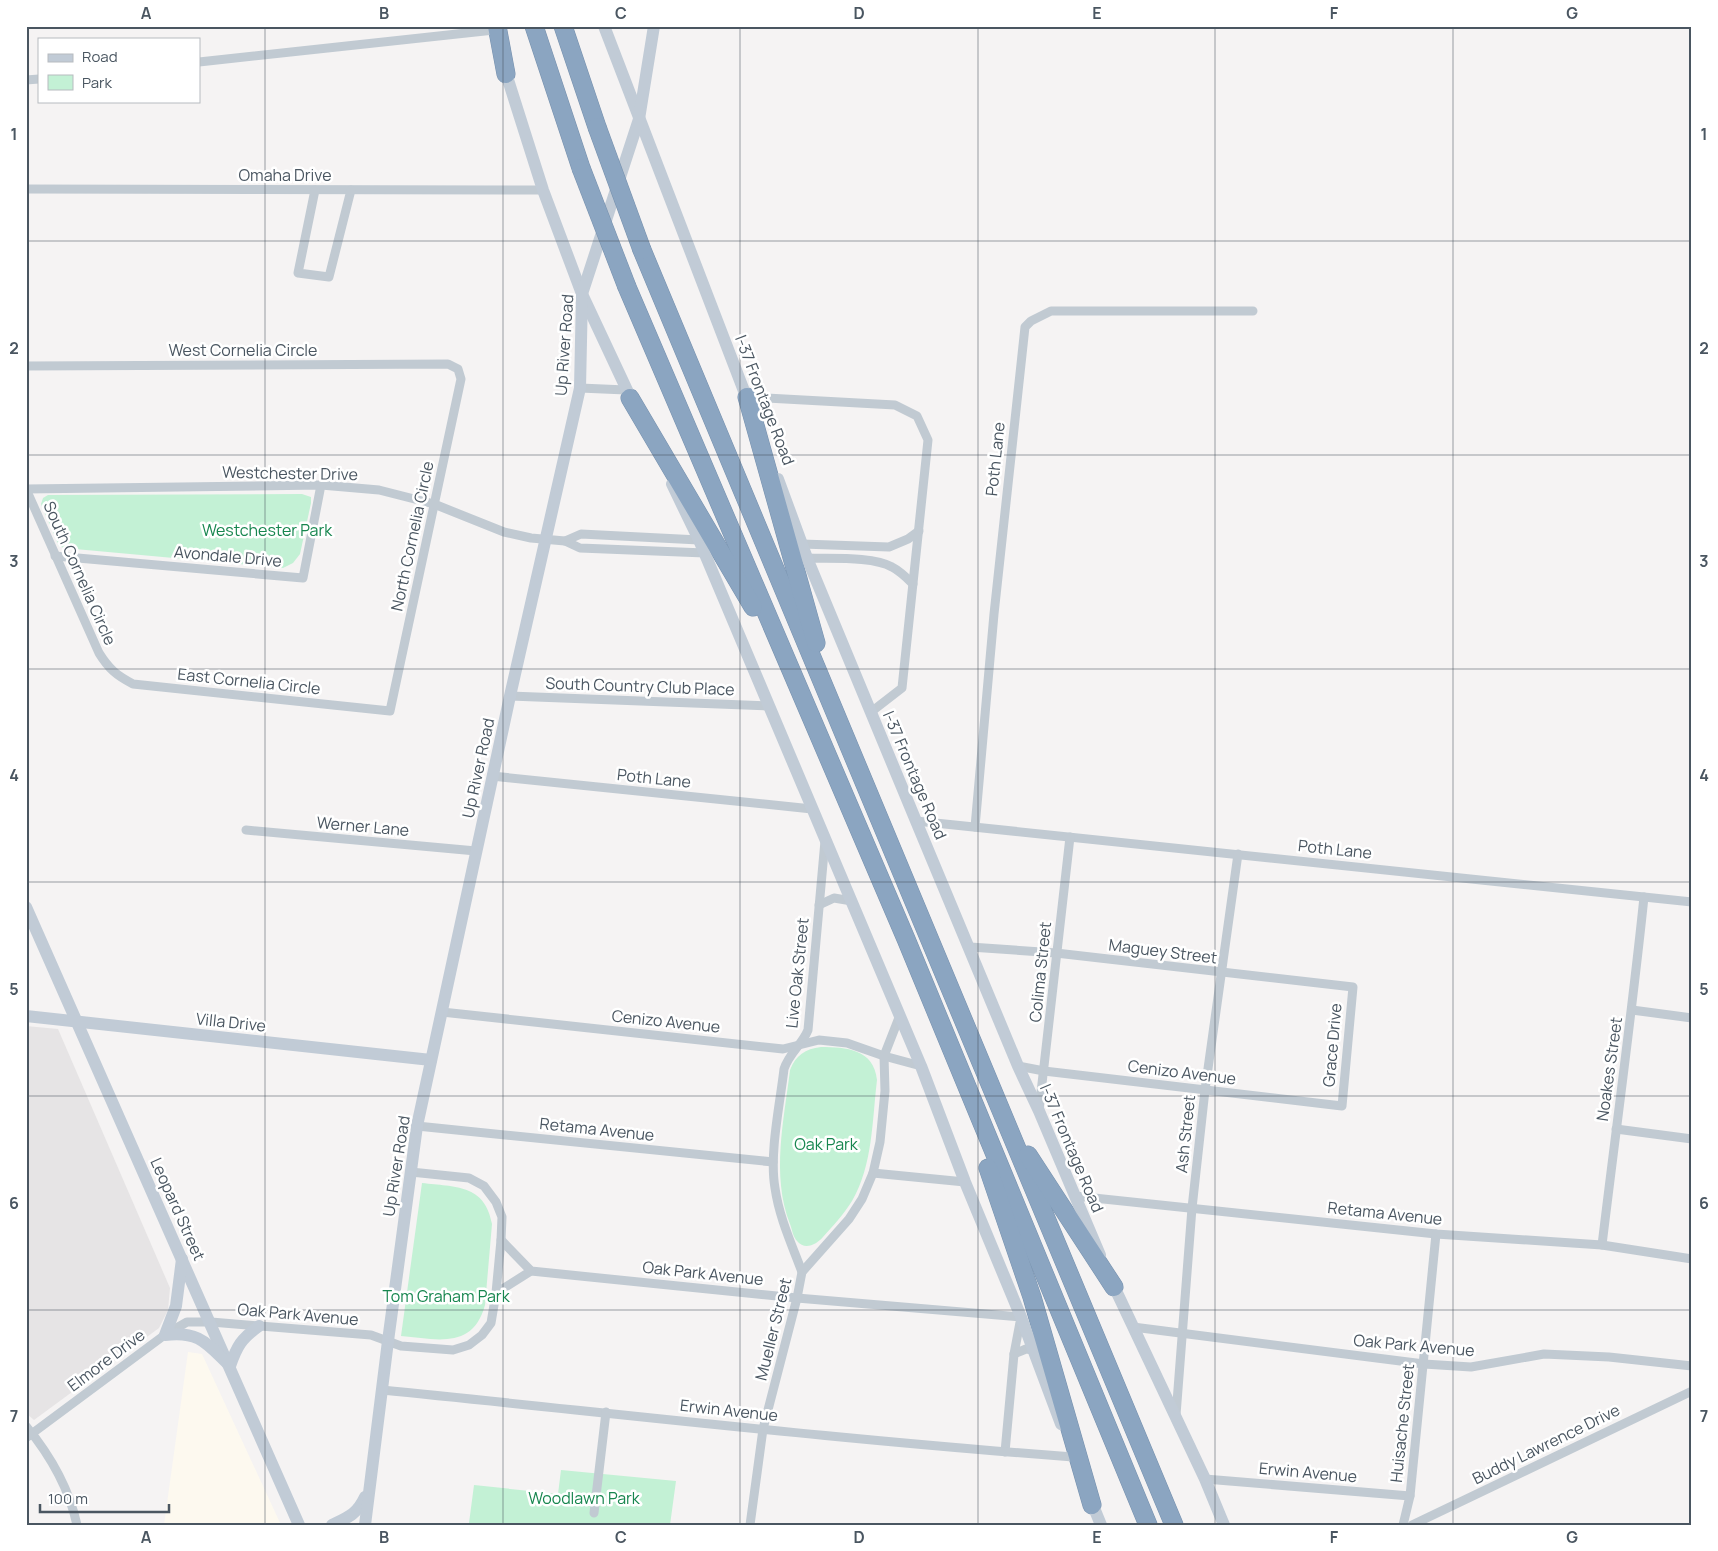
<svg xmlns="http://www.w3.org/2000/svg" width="1718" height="1551" viewBox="0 0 1718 1551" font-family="Manrope,sans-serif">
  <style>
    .commercial { fill: #fdf9ef }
    .education { fill: #e6e4e5 }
    .green { fill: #c3f1d5 }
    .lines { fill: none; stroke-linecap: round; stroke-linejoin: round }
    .highway-casing { stroke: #7690ad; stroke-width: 19 }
    .street { stroke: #c1cad2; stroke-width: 9 }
    .secondary { stroke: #c1cbd6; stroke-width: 12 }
    .highway { stroke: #8ba5c1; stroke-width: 18 }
    .highway-bridge-casing { stroke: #7690ad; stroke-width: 19; stroke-linecap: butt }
    .highway-bridge { stroke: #8ba5c1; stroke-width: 18 }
    .grid { fill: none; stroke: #4a5661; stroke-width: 1; stroke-opacity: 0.55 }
    .labels { text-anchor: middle; stroke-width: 5; stroke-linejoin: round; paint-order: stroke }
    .street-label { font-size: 16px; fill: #4a5661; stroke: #fff }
    .park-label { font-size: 16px; fill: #17864f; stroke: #fff }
    .neatline { fill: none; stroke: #4a5661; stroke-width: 2 }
    .grid-label { font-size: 16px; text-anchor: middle; font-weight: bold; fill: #4a5661 }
  </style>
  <rect width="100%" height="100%" fill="#f5f3f3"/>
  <polygon class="commercial" points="188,1352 202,1354 281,1525 164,1525"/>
  <polygon class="education" points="26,1026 58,1029 170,1288 168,1310 159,1328 34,1420 26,1413"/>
  <g class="green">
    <polygon points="302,494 311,497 311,503 300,554 293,563 283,568 64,548 59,546 41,504 43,498 48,495"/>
    <path d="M821 1047C846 1047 874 1049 877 1080 872 1121 873 1165 852 1201 844 1214 833 1226 823 1237 817 1244 805 1251 797 1241 793 1237 792 1229 790 1224 771 1175 784 1120 790 1070 796 1055 805 1049 821 1047Z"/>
    <path d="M422 1183C455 1187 485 1184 492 1224L485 1305C473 1350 436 1339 401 1336Z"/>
    <polygon points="561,1470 676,1481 670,1525 488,1525 469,1523 474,1485 558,1494"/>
  </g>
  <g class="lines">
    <g class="highway-casing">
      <g id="highway">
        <polyline points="497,26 506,74"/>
        <polyline points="534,26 581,168"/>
        <polyline points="563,26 597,127"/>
        <polyline points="642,250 1174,1525"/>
        <polyline points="627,287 906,939 1148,1525"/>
        <polyline points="747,397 816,643"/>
        <polyline points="630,398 753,607"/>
        <polyline points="1028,1155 1114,1287"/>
        <polyline points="988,1168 1032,1297 1092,1505"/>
      </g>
    </g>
    <g class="street">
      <polyline points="199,62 494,30"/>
      <polyline points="26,80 39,79"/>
      <polyline points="26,189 543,190"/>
      <polyline points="315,190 298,273 329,277 351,190"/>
      <path d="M26 366 448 364 458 369 461 379 390 711 133 684C116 675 109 669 99 653L26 489"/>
      <polyline points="580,388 626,390"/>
      <polyline points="747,397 895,405 917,416 928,440 902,688 871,712"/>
      <polyline points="26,489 321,485 379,490 434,504 504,532 531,538 565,541 580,548 705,553"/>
      <polyline points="565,541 581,534 699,540"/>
      <polyline points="802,544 889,547 908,539 919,531"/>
      <polyline points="55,556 303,578 321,485"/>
      <path d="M807 558C830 559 873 556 892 567 900 571 907 578 913 584"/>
      <polyline points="510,696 769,706"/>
      <polyline points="492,776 812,809"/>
      <polyline points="916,821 1692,902"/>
      <polyline points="975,827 994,614 1025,327 1031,321 1051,311 1253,311"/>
      <polyline points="246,830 476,851"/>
      <polyline points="819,905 834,898 852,901"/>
      <polyline points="970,947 1056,953 1353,987 1342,1106 1044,1071 1018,1066"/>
      <polyline points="1632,1010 1692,1018"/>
      <polyline points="442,1012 783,1049 819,1040 847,1043 884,1056 921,1066"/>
      <polyline points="1039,1110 1070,837"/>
      <polyline points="417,1126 773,1162"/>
      <polyline points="1616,1129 1692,1139"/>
      <polyline points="873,1173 965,1182"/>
      <polyline points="1075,1196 1436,1234 1602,1245 1692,1259"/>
      <polyline points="501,1240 531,1271 797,1298 1021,1317 1014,1354 1005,1452"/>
      <path d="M1602 1245C1616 1129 1632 1013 1644 897"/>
      <path d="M802 1272C792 1245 779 1217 775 1188 769 1154 780 1104 784 1069 789 1053 802 1045 808 1030L825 841"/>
      <polyline points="496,1293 531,1271"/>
      <polyline points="1133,1327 1424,1364 1471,1367 1544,1354 1609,1357 1692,1366"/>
      <polyline points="1014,1354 1026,1349 1033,1350"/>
      <path d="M382 1390C612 1413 842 1440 1073 1457"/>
      <polyline points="1176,1415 1192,1208 1205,1090 1238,854"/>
      <path d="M26 1426C50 1455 69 1488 77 1525"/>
      <polyline points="26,1438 166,1334 187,1322 211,1322 371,1335 401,1346 453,1350 469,1345 482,1335 491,1323 496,1293 501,1240 502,1217 496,1202 484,1186 469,1178 411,1172"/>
      <polyline points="1205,1479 1410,1496"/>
      <polyline points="594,1513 606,1412"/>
      <polyline points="750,1525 763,1429 797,1298 802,1272 849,1219 862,1199 873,1173 880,1142 885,1091 884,1056 900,1015"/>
      <polyline points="1403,1525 1410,1496 1436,1234"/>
      <polyline points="1412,1525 1692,1391"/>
    </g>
    <g class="secondary">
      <polyline points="604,26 749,404"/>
      <polyline points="504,67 543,190 582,294 634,405"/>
      <polyline points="778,479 807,558 916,821 1018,1066 1039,1111 1100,1255"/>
      <polyline points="672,484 699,540 921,1066 965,1182 1021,1317 1061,1424"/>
      <polyline points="26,907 299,1525"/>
      <polyline points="26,1016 431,1060"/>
      <path d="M182 1259 176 1306 165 1335C200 1331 206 1343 230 1366 237 1346 241 1339 259 1326"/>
      <polyline points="1111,1280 1205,1479 1224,1525"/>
      <polyline points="1090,1498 1101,1525"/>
      <path d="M332 1525C349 1517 357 1514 365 1497"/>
      <polyline points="365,1525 388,1341 417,1126 510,696 580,388 582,294 639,119 654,26"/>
    </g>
    <use href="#highway" class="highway"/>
    <g class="highway-bridge-casing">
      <g id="highway-bridge">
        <polyline points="597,127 642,250"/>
        <polyline points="581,168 627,287"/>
      </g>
    </g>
    <use href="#highway-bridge" class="highway-bridge"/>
  </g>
  <path class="grid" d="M265 26V1525M503 26V1525M740 26V1525M978 26V1525M1215 26V1525M1453 26V1525M26 241H1692M26 455H1692M26 669H1692M26 882H1692M26 1096H1692M26 1310H1692"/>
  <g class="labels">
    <g class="street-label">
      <text x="285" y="181">Omaha Drive</text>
      <text transform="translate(564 345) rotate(-86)" y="6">Up River Road</text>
      <text x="243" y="356">West Cornelia Circle</text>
      <text transform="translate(765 400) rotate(69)" y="6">I-37 Frontage Road</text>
      <text transform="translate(995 459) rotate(-84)" y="6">Poth Lane</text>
      <text transform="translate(290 473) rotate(1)" y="6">Westchester Drive</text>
      <text transform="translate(412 536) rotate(-78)" y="6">North Cornelia Circle</text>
      <text transform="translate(228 556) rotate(5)" y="6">Avondale Drive</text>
      <text transform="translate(80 573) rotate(66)" y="6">South Cornelia Circle</text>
      <text transform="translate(249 681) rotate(6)" y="6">East Cornelia Circle</text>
      <text transform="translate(640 686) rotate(2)" y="6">South Country Club Place</text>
      <text transform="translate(478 768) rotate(-78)" y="6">Up River Road</text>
      <text transform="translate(915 775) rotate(67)" y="6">I-37 Frontage Road</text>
      <text transform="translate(654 778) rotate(6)" y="6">Poth Lane</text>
      <text transform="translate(363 826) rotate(5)" y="6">Werner Lane</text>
      <text transform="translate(1335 849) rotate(6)" y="6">Poth Lane</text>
      <text transform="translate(1163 951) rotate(7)" y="6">Maguey Street</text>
      <text transform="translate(1040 972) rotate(-84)" y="6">Colima Street</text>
      <text transform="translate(797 973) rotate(-84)" y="6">Live Oak Street</text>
      <text transform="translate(666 1021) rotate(6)" y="6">Cenizo Avenue</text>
      <text transform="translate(231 1022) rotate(6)" y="6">Villa Drive</text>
      <text transform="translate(1332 1045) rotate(-85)" y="6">Grace Drive</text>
      <text transform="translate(1609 1069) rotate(-82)" y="6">Noakes Street</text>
      <text transform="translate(1182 1072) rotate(7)" y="6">Cenizo Avenue</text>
      <text transform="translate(597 1129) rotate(6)" y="6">Retama Avenue</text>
      <text transform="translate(1185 1134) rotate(-84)" y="6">Ash Street</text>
      <text transform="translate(1072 1148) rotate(67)" y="6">I-37 Frontage Road</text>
      <text transform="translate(396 1166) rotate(-81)" y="6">Up River Road</text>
      <text transform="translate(178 1209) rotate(66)" y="6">Leopard Street</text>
      <text transform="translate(1385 1213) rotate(6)" y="6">Retama Avenue</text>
      <text transform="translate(703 1273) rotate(6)" y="6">Oak Park Avenue</text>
      <text transform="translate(298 1314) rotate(5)" y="6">Oak Park Avenue</text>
      <text transform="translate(773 1329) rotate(-76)" y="6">Mueller Street</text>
      <text transform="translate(1414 1345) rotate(5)" y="6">Oak Park Avenue</text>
      <text transform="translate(106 1360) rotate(-37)" y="6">Elmore Drive</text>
      <text transform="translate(729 1410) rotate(6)" y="6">Erwin Avenue</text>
      <text transform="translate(1402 1423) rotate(-84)" y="6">Huisache Street</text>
      <text transform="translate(1546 1444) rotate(-26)" y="6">Buddy Lawrence Drive</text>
      <text transform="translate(1308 1472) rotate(5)" y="6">Erwin Avenue</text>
    </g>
    <g class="park-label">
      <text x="267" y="536">Westchester Park</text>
      <text x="826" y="1150">Oak Park</text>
      <text x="446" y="1302">Tom Graham Park</text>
      <text x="584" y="1504">Woodlawn Park</text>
    </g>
  </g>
  <rect width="1718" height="1551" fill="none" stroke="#ffffff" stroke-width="55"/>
  <rect x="38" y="38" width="162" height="65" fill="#ffffff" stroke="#b7bbc0"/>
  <rect x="48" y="54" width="25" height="8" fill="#c1cbd6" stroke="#b7bbc0"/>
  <text x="82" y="62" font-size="15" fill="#4a5661">Road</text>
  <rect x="48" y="75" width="25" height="15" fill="#c3f1d5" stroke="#b7bbc0"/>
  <text x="82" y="88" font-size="15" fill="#4a5661">Park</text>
  <path d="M40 1504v8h129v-8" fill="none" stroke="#4a5661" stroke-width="2.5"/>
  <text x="48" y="1504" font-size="15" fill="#4a5661" stroke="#ffffff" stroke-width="4" paint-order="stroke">100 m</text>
  <rect x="28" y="28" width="1662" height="1496" class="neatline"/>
  <g class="grid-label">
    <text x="146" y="19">A</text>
    <text x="384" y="19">B</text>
    <text x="621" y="19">C</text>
    <text x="859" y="19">D</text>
    <text x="1097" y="19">E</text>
    <text x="1334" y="19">F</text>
    <text x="1572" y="19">G</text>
    <text x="14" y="140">1</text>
    <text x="1704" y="140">1</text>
    <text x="14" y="354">2</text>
    <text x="1704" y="354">2</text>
    <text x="14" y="567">3</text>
    <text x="1704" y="567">3</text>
    <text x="14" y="781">4</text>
    <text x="1704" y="781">4</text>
    <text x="14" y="995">5</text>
    <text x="1704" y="995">5</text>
    <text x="14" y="1209">6</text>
    <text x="1704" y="1209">6</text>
    <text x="14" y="1422">7</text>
    <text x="1704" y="1422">7</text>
    <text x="146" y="1543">A</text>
    <text x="384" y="1543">B</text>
    <text x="621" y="1543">C</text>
    <text x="859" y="1543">D</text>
    <text x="1097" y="1543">E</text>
    <text x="1334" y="1543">F</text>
    <text x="1572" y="1543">G</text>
  </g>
</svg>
